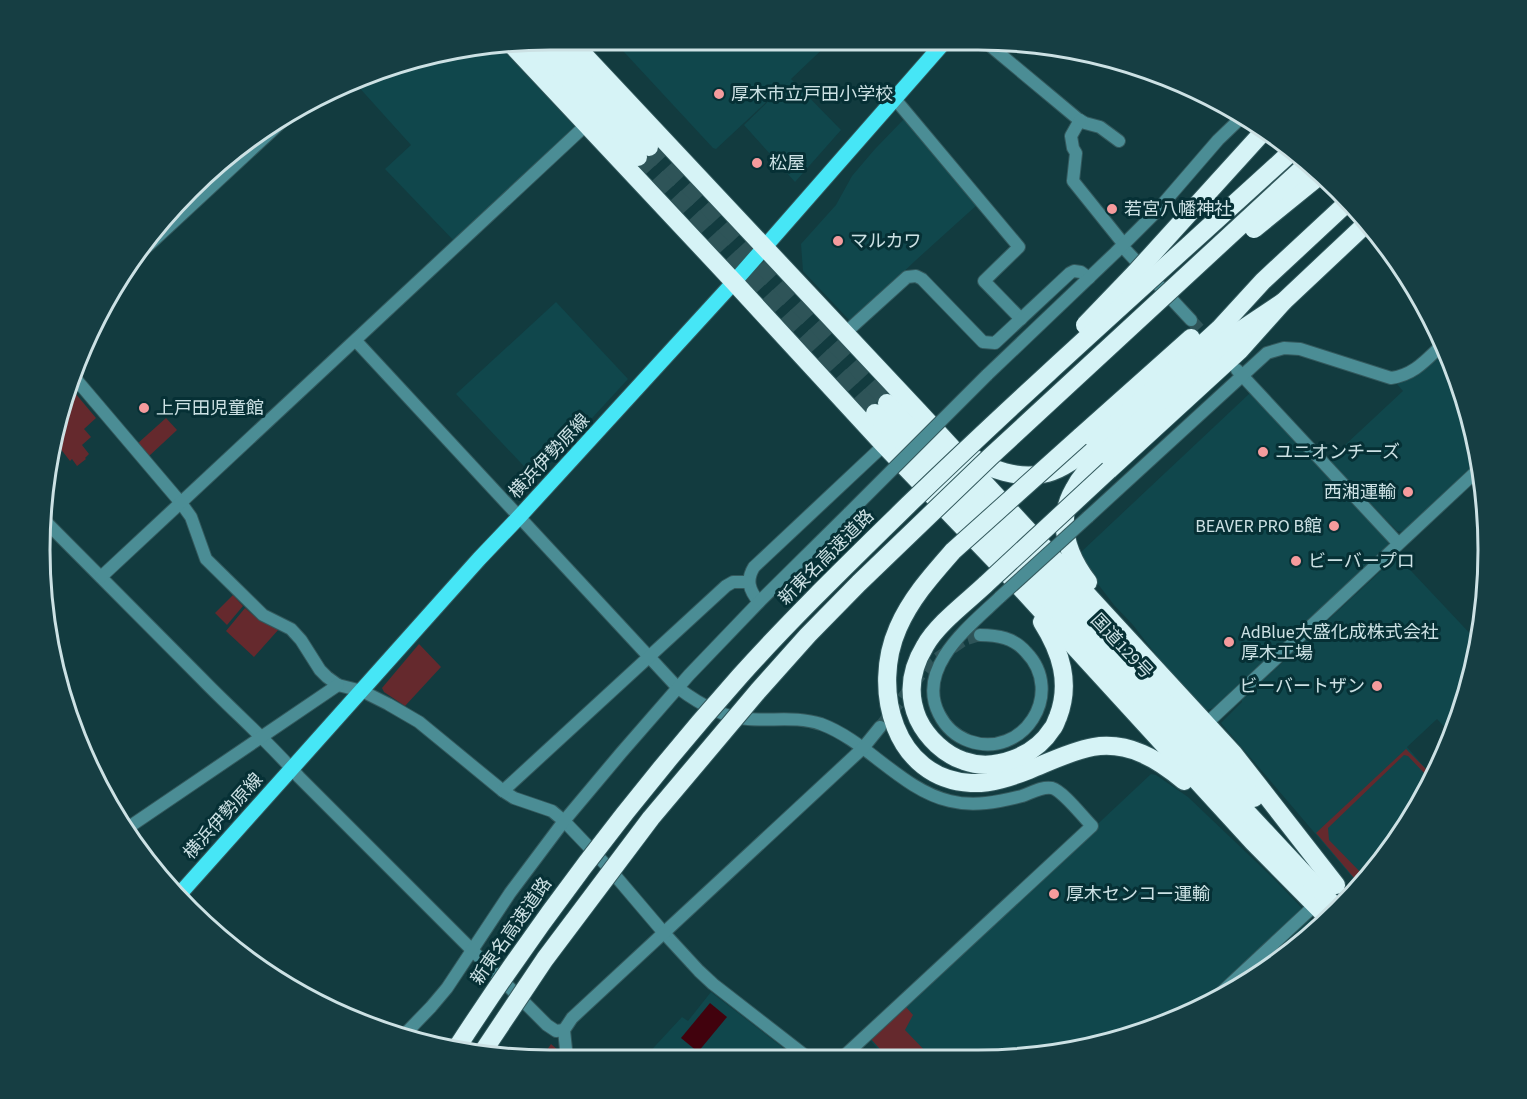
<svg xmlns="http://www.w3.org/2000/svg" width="1527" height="1099" viewBox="0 0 1527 1099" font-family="'Source Sans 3','Noto Sans JP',sans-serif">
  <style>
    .built { fill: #10474c }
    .green { fill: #65292d }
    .water { fill: #41020d }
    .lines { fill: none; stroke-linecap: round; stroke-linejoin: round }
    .street-tunnel { stroke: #2e5458; stroke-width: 12; stroke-dasharray: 12 6; stroke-linecap: butt }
    .highway-tunnel { stroke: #2e5458; stroke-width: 18; stroke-dasharray: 18 9; stroke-linecap: butt }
    .street-casing { stroke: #33595d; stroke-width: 14 }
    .primary-casing { stroke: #33595d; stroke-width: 17 }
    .highway-casing { stroke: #33595d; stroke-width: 20 }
    .street { stroke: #4b8d95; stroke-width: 12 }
    .primary { stroke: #46e6f6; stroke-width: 15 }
    .highway { stroke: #d6f3f6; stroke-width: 18 }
    .street-bridge-casing { stroke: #33595d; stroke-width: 14; stroke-linecap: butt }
    .highway-bridge-casing { stroke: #33595d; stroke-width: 20; stroke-linecap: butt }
    .street-bridge { stroke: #4b8d95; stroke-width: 12 }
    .highway-bridge { stroke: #d6f3f6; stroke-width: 18 }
    .poi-dot { fill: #f59b9d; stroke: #063035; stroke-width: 2 }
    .labels { text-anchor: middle; stroke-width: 6; stroke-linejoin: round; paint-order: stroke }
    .poi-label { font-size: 18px; fill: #cce1e4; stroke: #063035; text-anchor: start }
    .street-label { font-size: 18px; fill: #cce1e4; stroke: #063035 }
    .rim { fill: none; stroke: #cce1e4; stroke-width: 3 }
  </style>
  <rect width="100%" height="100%" fill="#123b3f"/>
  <g class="built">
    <polygon points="612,39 833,39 791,79 841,130 795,182 744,125 791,79 716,149 713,148"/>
    <polygon points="499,46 575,127 574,133 456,243 385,169 411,145 356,84 417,56"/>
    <polygon points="906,117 978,204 916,260 851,322 803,271 801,244 836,205 852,176 875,149"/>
    <polygon points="556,302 628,379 536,479 456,394"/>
    <polygon points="1445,349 1461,386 1479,462 1403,532 1397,531 1329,460 1403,391 1397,384 1413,377"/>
    <polygon points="1249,394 1255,394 1390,539 1390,544 1216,707 1202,712 1195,705 1133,625 1114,605 1088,571 1080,553"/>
    <polygon points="1397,556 1477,641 1471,682 1451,734 1437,719 1407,747 1426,769 1444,752 1435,776 1382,861 1359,885 1221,723 1242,702 1242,700"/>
    <polygon points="1151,774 1156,775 1188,797 1272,877 1301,907 1301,913 1199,1009 1044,1056 885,1057 869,1039"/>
    <polygon points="1306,920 1312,920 1320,927 1314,934 1235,986"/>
    <polygon points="711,992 795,1057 644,1058 682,1017 688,1021"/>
  </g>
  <g class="green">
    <polygon points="70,387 96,418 84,429 91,437 82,445 89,454 85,458 86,459 77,466 72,459 70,461 53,439"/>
    <polygon points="166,418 177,430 148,457 137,444"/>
    <polygon points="233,595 243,606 227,625 215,613"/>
    <polygon points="245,608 260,621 279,629 254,657 226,631"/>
    <polygon points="419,644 441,667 405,706 384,692 382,688"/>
    <polygon points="1406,749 1426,769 1444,752 1442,758 1425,774 1408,756 1404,755 1328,828 1329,840 1366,878 1360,885 1316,833"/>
    <polygon points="906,1007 913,1015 905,1030 930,1056 887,1057 871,1039"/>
    <polygon points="551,1044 559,1051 561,1059 541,1059"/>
  </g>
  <polygon class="water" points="710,1003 727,1017 698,1052 681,1038"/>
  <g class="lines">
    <g class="street-tunnel">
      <polyline points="1191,320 1213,344"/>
      <polyline points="880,727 929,664 964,640 980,635"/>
    </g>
    <g class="highway-tunnel">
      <polyline points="649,147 887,403"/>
      <polyline points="638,157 875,413"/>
    </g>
    <g class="street-casing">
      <g id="street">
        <polyline points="982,39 1078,119 1085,123 1100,127 1119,141"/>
        <polyline points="895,99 1019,247 984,281 1021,319"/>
        <polyline points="1080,120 1071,136 1073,148 1076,153 1073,181 1122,242 1122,246 1191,320"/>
        <polyline points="137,256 290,114"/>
        <polyline points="844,334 907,277 916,276 922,279 983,342 995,343 1070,273 1074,271 1081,272 1089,278"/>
        <path d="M356 341 678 688C698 703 723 718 748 719 773 721 797 716 821 724 867 741 902 790 950 801 974 807 998 802 1022 796 1031 793 1042 786 1052 788 1063 791 1083 817 1092 826L843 1057"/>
        <polyline points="1237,370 1398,543"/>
        <polyline points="987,375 1115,253 1155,213 1218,140 1243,116"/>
        <polyline points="74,377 181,503 191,517 206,559 263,615 291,629 301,640 320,670 327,677 338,685 362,691 388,704 419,722 503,791 514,798 552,811 564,821 607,866 664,933 699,971 713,984 807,1057"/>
        <path d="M1088 517 1267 353 1284 348 1300 349 1391 378C1414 375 1426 360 1442 345"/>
        <path d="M46 522C98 574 150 627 202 679 234 712 269 742 299 777L547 1025 556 1031 564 1030"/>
        <polyline points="101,577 586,125"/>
        <path d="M759 602C749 590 746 580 754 567L884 445"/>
        <path d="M980 635C998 635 1014 638 1026 652 1066 693 1023 760 969 741 955 736 945 726 939 714 915 667 971 625 1000 597"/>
        <polyline points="1206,724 1480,468"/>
        <polyline points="503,791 726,586 733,582 748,582"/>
        <polyline points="129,827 338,685"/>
        <polyline points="1210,1003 1315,905"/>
        <polyline points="402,1037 431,1007 447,988 510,893 564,821 621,753 689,675 759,602 849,513"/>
        <polyline points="567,1059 564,1030 572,1018 863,748 880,727"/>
      </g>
    </g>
    <g class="primary-casing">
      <polyline id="primary" points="177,897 479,559 519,517 734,282 947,39"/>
    </g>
    <g class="highway-casing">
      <g id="highway">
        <polyline points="548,39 649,147"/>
        <polyline points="569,39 919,412 1233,753 1336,885"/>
        <polyline points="530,42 638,157"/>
        <polyline points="511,44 734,282 884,445 1006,572 1253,842 1328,918"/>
        <polyline points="887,403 1254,798"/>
        <polyline points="875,413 1337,909"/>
        <polyline points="1080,437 1191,338"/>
        <path d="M971 456C990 470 1018 479 1043 474 1060 471 1075 460 1088 449L1219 329 1263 281 1348 202"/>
        <polyline points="1109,470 1240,350 1283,302 1368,222"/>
        <path d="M953 551C932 575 911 598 898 628 871 689 894 779 971 783 991 784 1011 777 1029 770 1049 762 1071 751 1093 747 1128 741 1158 759 1184 781"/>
        <path d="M1088 582C1067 554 1055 522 1074 489 1080 477 1089 468 1098 459L1229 338 1283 302"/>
        <path d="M986 584C967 602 937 624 925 646 911 669 907 694 918 719 927 738 945 755 964 761 995 772 1035 756 1052 729 1055 726 1056 721 1058 717 1071 683 1061 652 1042 622"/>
      </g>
    </g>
    <use href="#street" class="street"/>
    <use href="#primary" class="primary"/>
    <use href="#highway" class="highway"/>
    <g class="street-bridge-casing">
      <g id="street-bridge">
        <polyline points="849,513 987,375"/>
        <polyline points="1000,597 1088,517"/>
      </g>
    </g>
    <g class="highway-bridge-casing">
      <g id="highway-bridge">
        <polyline points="1254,229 1318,177"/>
        <polyline points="1085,325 1135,273 1263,132"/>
        <polyline points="953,551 1080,437"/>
        <polyline points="986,584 1109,470"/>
        <path d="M456 1049C541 918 636 793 740 676 793 617 851 561 908 505 1032 385 1162 270 1289 154"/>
        <polyline points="482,1053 545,959 651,818 758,691 808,635 859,583 990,457 1305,166"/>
      </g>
    </g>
    <use href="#street-bridge" class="street-bridge"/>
    <use href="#highway-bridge" class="highway-bridge"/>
  </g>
  <g class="poi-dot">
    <circle cx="719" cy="94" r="6"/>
    <circle cx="757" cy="163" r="6"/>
    <circle cx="1112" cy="209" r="6"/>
    <circle cx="838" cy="241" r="6"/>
    <circle cx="144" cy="408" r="6"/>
    <circle cx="1263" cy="452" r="6"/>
    <circle cx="1408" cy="492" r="6"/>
    <circle cx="1334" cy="526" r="6"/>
    <circle cx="1296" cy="561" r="6"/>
    <circle cx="1229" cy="642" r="6"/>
    <circle cx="1377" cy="686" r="6"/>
    <circle cx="1054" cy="894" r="6"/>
  </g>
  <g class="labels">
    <g class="poi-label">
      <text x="731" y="100">厚木市立戸田小学校</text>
      <text x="769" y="169">松屋</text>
      <text x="1124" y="215">若宮八幡神社</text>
      <text x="850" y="247">マルカワ</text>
      <text x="156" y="414">上戸田児童館</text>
      <text x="1275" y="458">ユニオンチーズ</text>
      <text x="1396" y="498" text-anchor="end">西湘運輸</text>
      <text x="1322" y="532" text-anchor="end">BEAVER PRO B館</text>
      <text x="1308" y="567">ビーバープロ</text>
      <text x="1241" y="638">AdBlue大盛化成株式会社<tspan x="1241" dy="21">厚木工場</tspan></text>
      <text x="1365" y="692" text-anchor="end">ビーバートザン</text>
      <text x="1066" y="900">厚木センコー運輸</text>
    </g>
    <g class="street-label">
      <text transform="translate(549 456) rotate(-47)" y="6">横浜伊勢原線</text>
      <text transform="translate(826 557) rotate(-45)" y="6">新東名高速道路</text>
      <text transform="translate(1122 646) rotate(47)" y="6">国道129号</text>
      <text transform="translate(223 816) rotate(-48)" y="6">横浜伊勢原線</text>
      <text transform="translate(511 931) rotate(-55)" y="6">新東名高速道路</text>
    </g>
  </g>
  <path d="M0 0H1527V1099H0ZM550 50H978A500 500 0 0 1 1478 550V550A500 500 0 0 1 978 1050H550A500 500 0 0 1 50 550V550A500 500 0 0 1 550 50Z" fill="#163e43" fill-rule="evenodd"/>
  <path class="rim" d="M550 50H978A500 500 0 0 1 1478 550V550A500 500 0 0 1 978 1050H550A500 500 0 0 1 50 550V550A500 500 0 0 1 550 50Z"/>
</svg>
